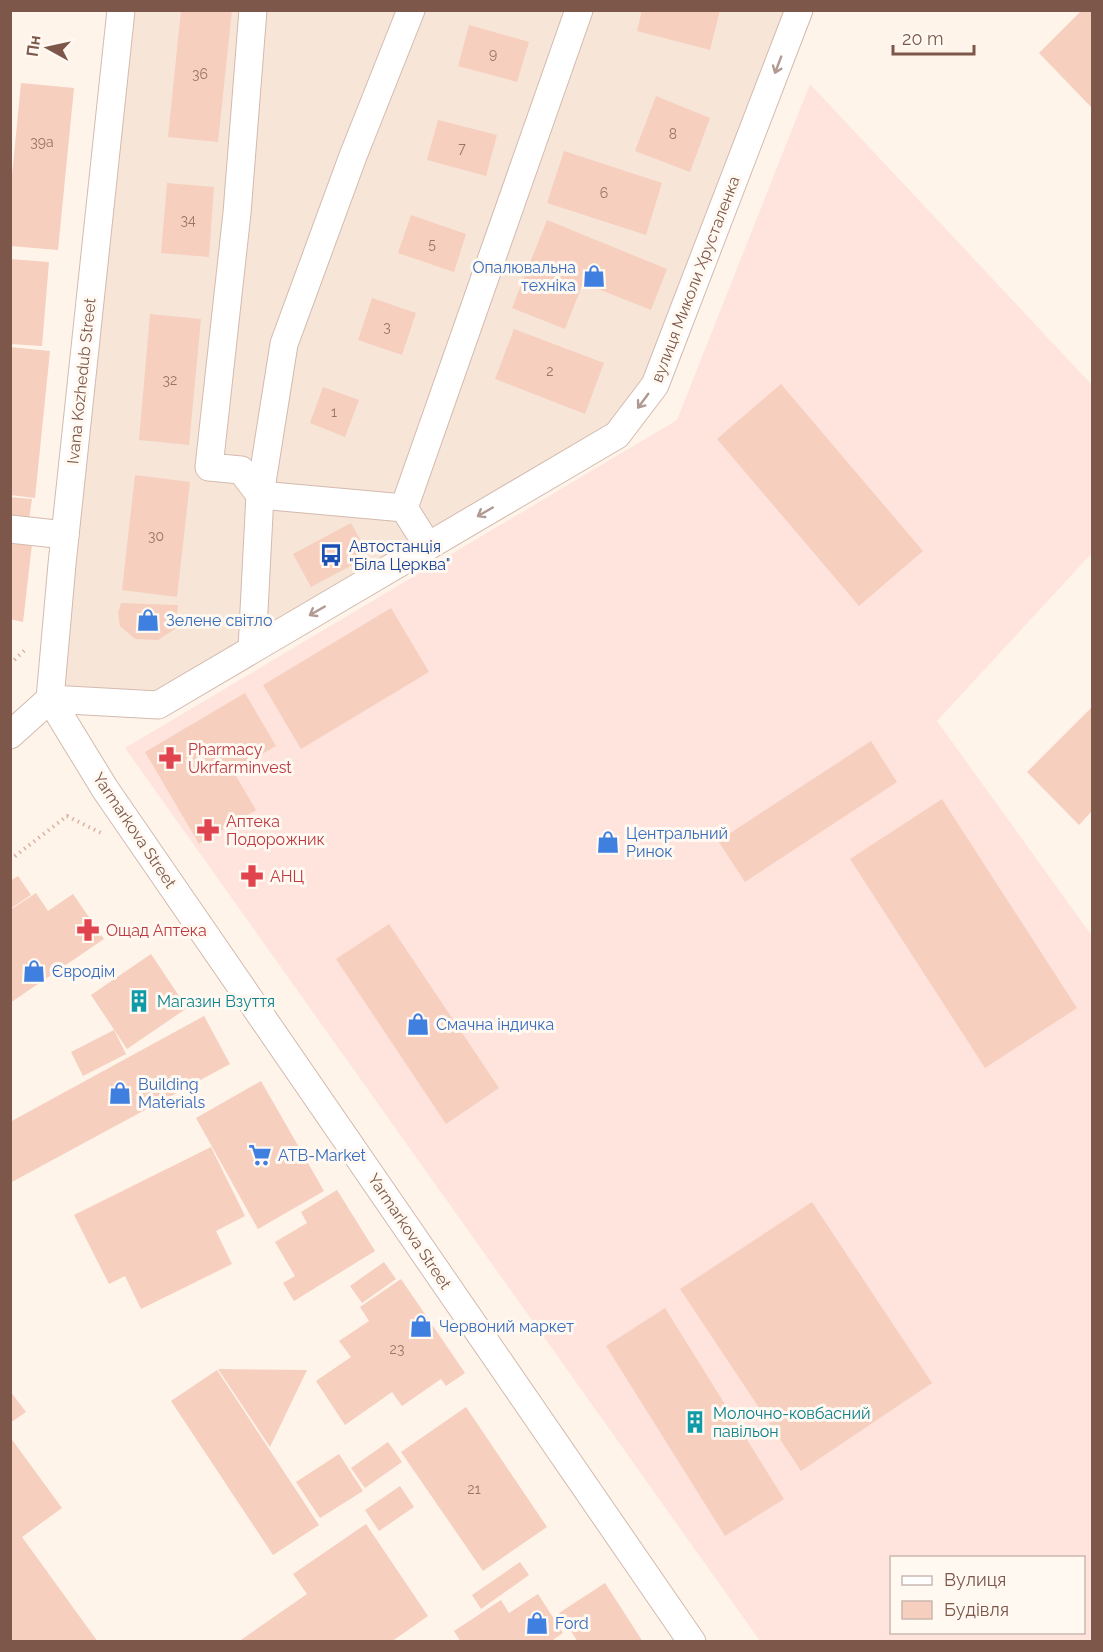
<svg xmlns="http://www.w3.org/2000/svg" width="1103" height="1652" viewBox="0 0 1103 1652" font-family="Raleway,sans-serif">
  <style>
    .residential { fill: #f7e5d8 }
    .commercial { fill: #ffe4dd; fill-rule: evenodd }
    .building { fill: #f6cfbf }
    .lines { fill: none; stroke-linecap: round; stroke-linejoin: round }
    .minor-casing { stroke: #d3baae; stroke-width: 29 }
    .path { stroke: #dcb2a1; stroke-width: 4; stroke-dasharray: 1.5 4.5; stroke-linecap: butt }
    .minor { stroke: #fff; stroke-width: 27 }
    .oneway { stroke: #b09a92 }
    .labels { text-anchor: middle; stroke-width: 6; stroke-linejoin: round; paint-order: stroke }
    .number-label { font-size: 14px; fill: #9a7567 }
    .shop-label { font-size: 16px; fill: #366cbe; stroke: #fff9f2; text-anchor: start }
    .street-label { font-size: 16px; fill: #7c574a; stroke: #fff9f2 }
    .transit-label { font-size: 16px; fill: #164399; stroke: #fff9f2; text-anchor: start }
    .health-label { font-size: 16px; fill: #be3a42; stroke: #fff9f2; text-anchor: start }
    .culture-label { font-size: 16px; fill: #0d838f; stroke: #fff9f2; text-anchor: start }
  </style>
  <rect width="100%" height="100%" fill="#fef4ea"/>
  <polygon class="residential" points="123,11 799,11 655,385 617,435 158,705 50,699"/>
  <path class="commercial" d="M810 84 1092 385V553L937 721 1092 936V1641H760L125 748 677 420ZM892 1558H1084V1632H892Z"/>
  <g class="building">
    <polygon points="181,10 232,10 218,142 168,137"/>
    <polygon points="642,10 720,10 710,50 637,31"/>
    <polygon points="1082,10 1092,10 1092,108 1039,53"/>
    <polygon points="469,25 529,42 517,82 458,66"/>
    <polygon points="21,83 74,88 58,250 10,246 10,196"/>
    <polygon points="656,96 710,118 690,172 635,151"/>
    <polygon points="438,120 497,135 486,176 427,160"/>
    <polygon points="564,151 662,183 646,235 547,203"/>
    <polygon points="167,183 214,187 209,257 161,253"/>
    <polygon points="411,215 466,234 454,272 398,253"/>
    <polygon points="547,220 667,269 651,310 583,283 565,329 512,308"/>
    <polygon points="10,259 49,262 42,346 10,344"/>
    <polygon points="372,298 416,313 402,355 358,340"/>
    <polygon points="150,314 201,319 189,445 139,440"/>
    <polygon points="514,329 604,363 585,414 495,379"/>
    <polygon points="10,347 50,351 35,498 10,495"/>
    <polygon points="781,384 923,551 859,606 717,439"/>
    <polygon points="323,387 359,400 345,437 310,423"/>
    <polygon points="135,475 190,482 177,597 122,590"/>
    <polygon points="10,497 32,499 29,519 10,517"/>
    <polygon points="351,523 369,556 311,587 293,554"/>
    <polygon points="10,543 32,544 23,622 10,619"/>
    <polygon points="121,603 178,605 175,629 158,640 135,639 120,626 118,613"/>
    <polygon points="391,608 429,672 301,749 263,685"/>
    <polygon points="245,693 276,746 233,771 256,810 199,844 145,752"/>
    <polygon points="1092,707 1092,811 1079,825 1027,772"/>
    <polygon points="871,741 897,782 745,882 718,841"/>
    <polygon points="942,799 1077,1008 985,1068 850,859"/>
    <polygon points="18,876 31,895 10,909 10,881"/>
    <polygon points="36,893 48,911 73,894 104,939 10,1003 10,910"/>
    <polygon points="389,924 499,1088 446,1124 336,959"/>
    <polygon points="151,954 187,1008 127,1049 91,995"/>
    <polygon points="204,1016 230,1064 10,1183 10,1122"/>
    <polygon points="114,1030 126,1054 83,1076 71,1052"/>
    <polygon points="261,1081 324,1191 258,1229 196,1118"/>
    <polygon points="211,1147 245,1216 216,1231 232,1264 141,1309 125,1276 109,1284 74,1215"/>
    <polygon points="337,1190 375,1251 294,1301 283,1283 295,1276 275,1242 307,1223 301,1212"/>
    <polygon points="812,1202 932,1383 801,1471 680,1289"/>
    <polygon points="384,1262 396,1279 362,1303 350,1286"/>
    <polygon points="401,1279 465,1373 446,1386 441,1379 402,1406 392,1392 345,1425 316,1381 351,1357 339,1341 369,1321 360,1307"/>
    <polygon points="665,1308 784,1499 725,1536 606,1346"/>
    <polygon points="218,1369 307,1370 270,1447"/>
    <polygon points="217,1370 319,1525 273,1555 171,1401"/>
    <polygon points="10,1391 26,1412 10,1423"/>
    <polygon points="466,1407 547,1527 483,1571 401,1452"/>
    <polygon points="10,1437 62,1508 22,1537 98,1642 10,1642"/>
    <polygon points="388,1442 402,1462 365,1488 351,1468"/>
    <polygon points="339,1454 363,1491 320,1518 296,1482"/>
    <polygon points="400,1486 414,1507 379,1531 365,1510"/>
    <polygon points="366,1524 428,1616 391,1642 238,1642 307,1594 293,1574"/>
    <polygon points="520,1562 529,1575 481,1609 472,1595"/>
    <polygon points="605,1583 643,1642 578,1642 559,1613"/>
    <polygon points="538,1594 563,1633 550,1642 461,1642 454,1631 501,1600 509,1613"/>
  </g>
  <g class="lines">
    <g class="minor-casing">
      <g id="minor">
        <polyline points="253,10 237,213 209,467 241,470 260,495 404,508"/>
        <polyline points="10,529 65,535"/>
        <polyline points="428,546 404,508 579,10"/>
        <polyline points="252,649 260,495 284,344 353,156 411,10"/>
        <polyline points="50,699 105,789 692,1642"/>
        <polyline points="50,699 158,705 617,435 655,385 799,10"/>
        <polyline points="10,735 50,699 62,564 121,10"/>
      </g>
    </g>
    <g class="path">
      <polyline points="10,664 27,648"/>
      <polyline points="10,860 67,816 101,833"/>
    </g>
    <use href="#minor" class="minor"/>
  </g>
  <defs><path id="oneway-shaft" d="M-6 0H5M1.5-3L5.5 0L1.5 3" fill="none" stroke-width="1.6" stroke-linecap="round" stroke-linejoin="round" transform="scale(1.5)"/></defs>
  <g class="oneway">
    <use href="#oneway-shaft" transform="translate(778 65) rotate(111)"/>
    <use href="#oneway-shaft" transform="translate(643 401) rotate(126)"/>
    <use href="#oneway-shaft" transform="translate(485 512) rotate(150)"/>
    <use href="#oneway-shaft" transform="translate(317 611) rotate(150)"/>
  </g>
  <defs>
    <g id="shop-bare" transform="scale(1.8)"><path d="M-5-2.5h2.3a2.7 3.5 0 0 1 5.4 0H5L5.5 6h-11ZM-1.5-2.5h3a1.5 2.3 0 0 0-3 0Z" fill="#3f7fe0" stroke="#fff9f2" stroke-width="2.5" paint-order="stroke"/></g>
    <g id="bus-bare" transform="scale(1.8)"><path d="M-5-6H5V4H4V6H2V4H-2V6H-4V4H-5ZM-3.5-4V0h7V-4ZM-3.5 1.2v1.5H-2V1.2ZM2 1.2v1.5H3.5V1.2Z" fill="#1a4fb4" stroke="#fff9f2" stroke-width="2.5" paint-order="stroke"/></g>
    <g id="pharmacy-bare" transform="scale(1.8)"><path d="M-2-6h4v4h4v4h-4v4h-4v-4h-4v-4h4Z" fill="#e0444e" stroke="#fff9f2" stroke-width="2.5" paint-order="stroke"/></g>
    <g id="building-bare" transform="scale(1.8)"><path d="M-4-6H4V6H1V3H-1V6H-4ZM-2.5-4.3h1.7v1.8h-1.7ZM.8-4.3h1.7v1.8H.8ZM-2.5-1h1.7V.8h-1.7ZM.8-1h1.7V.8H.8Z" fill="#0f9aa8" stroke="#fff9f2" stroke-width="2.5" paint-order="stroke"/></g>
    <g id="supermarket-bare" transform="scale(1.8)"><path d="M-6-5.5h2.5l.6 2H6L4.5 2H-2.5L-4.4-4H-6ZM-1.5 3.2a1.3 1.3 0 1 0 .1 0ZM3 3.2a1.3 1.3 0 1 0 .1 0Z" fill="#3f7fe0" stroke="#fff9f2" stroke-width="2.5" paint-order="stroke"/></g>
  </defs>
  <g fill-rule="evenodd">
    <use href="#shop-bare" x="594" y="276"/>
    <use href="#bus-bare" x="331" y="555"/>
    <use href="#shop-bare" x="148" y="620"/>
    <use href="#pharmacy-bare" x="170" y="758"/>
    <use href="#pharmacy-bare" x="208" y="830"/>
    <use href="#shop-bare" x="608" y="842"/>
    <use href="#pharmacy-bare" x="252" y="876"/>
    <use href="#pharmacy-bare" x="88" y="930"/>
    <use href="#shop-bare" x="34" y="971"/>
    <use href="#building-bare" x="139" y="1001"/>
    <use href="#shop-bare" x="418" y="1024"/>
    <use href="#shop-bare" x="120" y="1093"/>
    <use href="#supermarket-bare" x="260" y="1155"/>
    <use href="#shop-bare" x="421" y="1326"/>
    <use href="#building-bare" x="695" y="1422"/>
    <use href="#shop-bare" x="537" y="1623"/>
  </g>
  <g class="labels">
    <g class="number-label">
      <text x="493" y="59">9</text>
      <text x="200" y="79">36</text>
      <text x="673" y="139">8</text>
      <text x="42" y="147">39а</text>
      <text x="462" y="153">7</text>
      <text x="604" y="198">6</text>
      <text x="188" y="225">34</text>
      <text x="432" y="249">5</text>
      <text x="387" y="332">3</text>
      <text x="550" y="376">2</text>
      <text x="170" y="385">32</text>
      <text x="334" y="417">1</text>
      <text x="156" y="541">30</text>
      <text x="397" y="1354">23</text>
      <text x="474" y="1494">21</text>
    </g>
    <g class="shop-label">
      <text x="576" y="273" text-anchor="end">Опалювальна<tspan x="576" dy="18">техніка</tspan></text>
      <text x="166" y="626">Зелене світло</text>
      <text x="626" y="839">Центральний<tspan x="626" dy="18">Ринок</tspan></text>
      <text x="52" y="977">Євродім</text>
      <text x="436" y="1030">Смачна індичка</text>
      <text x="138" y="1090">Building<tspan x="138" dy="18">Materials</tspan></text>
      <text x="278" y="1161">ATB-Market</text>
      <text x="439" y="1332">Червоний маркет</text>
      <text x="555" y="1629">Ford</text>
    </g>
    <g class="street-label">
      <text transform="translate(695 279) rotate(-69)" y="6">вулиця Миколи Хрусталенка</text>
      <text transform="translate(81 381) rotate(-84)" y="6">Ivana Kozhedub Street</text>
      <text transform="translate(135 830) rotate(56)" y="6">Yarmarkova Street</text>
      <text transform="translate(410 1231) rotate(56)" y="6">Yarmarkova Street</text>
    </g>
    <g class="transit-label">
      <text x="349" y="552">Автостанція<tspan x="349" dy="18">"Біла Церква"</tspan></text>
    </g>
    <g class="health-label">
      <text x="188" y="755">Pharmacy<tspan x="188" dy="18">Ukrfarminvest</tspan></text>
      <text x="226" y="827">Аптека<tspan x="226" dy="18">Подорожник</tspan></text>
      <text x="270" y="882">АНЦ</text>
      <text x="106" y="936">Ощад Аптека</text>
    </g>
    <g class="culture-label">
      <text x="157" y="1007">Магазин Взуття</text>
      <text x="713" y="1419">Молочно-ковбасний<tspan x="713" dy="18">павільон</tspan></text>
    </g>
  </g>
  <rect width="1103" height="1652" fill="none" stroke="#7c574a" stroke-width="24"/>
  <rect x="890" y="1556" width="195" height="78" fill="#fff9f2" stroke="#cbb8af" stroke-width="1.5"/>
  <rect x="902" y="1576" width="30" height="9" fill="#ffffff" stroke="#cbb8af" stroke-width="1.5"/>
  <text x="944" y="1586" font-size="18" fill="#7c574a">Вулиця</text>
  <rect x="902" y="1601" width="30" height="18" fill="#f6cfbf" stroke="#cbb8af" stroke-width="1.5"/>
  <text x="944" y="1616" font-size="18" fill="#7c574a">Будівля</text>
  <g transform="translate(48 48) rotate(278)" stroke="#fff9f2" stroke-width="4.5" paint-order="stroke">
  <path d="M0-4.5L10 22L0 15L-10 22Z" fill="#7c574a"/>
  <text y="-9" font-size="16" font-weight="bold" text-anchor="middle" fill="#7c574a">Пн</text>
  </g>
  <path d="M893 45v9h81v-9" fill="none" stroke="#7c574a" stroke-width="3"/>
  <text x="902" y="45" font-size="18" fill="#7c574a" stroke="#fff9f2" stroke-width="4.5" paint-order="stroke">20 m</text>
</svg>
